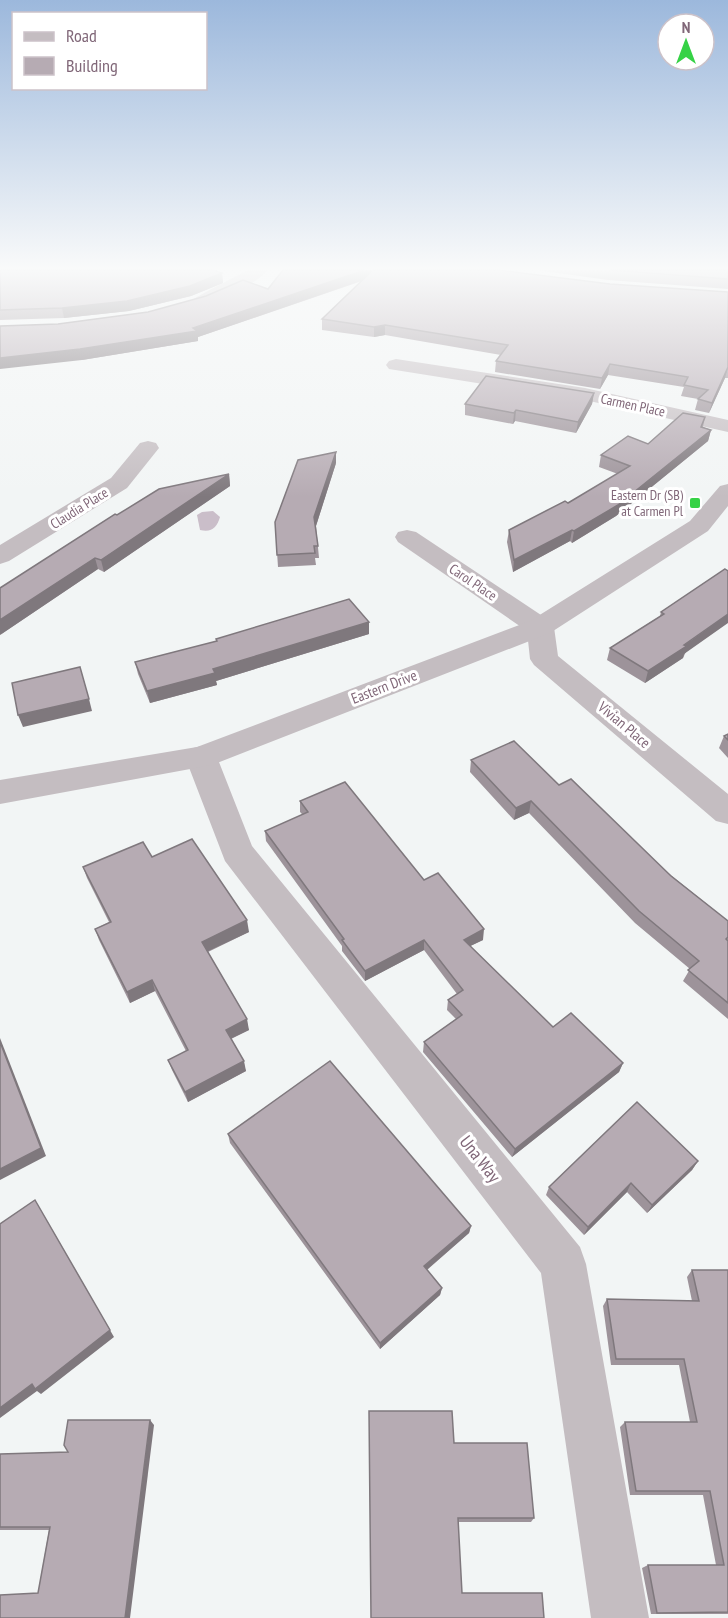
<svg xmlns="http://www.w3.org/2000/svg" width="728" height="1618" viewBox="0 0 728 1618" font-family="'PT Sans Narrow',sans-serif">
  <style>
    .water { fill: #cabec9 }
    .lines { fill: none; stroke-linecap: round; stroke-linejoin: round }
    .minor { fill: #c4bdc1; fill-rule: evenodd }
    .tertiary { fill: #c4bdc1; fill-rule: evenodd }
    .wall { fill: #9d939a }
    .shaded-wall { fill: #7f787d }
    .building { fill: #b6abb3; stroke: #7f787d; stroke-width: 1.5 }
    .poi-dot { fill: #36d246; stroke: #fff; stroke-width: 2 }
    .labels { text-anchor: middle; stroke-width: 6; stroke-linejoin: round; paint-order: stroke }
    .far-street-label { font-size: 14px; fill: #806778; stroke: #fff }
    .far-poi-label { font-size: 14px; fill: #806778; stroke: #fff; text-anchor: end }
    .street-label { font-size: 15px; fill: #806778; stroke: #fff }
    .near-street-label { font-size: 18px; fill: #806778; stroke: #fff }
  </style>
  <rect width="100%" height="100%" fill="#f2f5f5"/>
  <path class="water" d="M213 511 220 517C217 527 212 533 200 530L197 515 202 512Z"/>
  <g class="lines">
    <g class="minor">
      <path d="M248 270H268C257 283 214 307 197 303L194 299C197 296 239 275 248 270Z"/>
      <polygon points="396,359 585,388 728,420 728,432 585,400 389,369 386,365 389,361"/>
      <polygon points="148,441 156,443 159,448 127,488 9,561 0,564 0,545 111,478 140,443"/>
      <polygon points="407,530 416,532 550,621 554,627 558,656 728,794 728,824 716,821 534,665 530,659 527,631 398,542 395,537 398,532"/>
      <polygon points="201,746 212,749 217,757 252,846 580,1247 586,1264 649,1618 591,1618 541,1273 225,861 185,757 190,749"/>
    </g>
    <polygon class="tertiary" points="728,484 728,506 708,531 550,633 212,765 0,804 0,780 197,747 530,621 690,521 720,486"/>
  </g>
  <g class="wall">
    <polygon points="0,270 217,270 216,271 222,273 223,283 191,296 129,311 64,318 0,320"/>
    <polygon points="283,270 610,284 728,292 728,378 725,378 709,413 695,410 698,399 681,396 684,387 608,375 600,389 495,372 496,361 501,355 385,335 374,337 322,330 322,319 362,281 198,337 198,341 82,360 58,324 148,312 268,289"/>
    <polygon points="537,270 728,270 728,289 608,280"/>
    <polygon points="594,393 592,404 576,433 515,421 513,424 465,415 465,404"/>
    <polygon points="705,417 703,427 711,430 708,441 616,516 572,543 570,541 513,572 507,542 509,530 568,503 618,474 599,467 601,455 648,444"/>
    <polygon points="336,463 316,526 319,558 315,558 316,565 278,567 275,522"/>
    <polygon points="229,474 230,486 104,572 98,569 0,635 117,515"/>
    <polygon points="725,569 683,658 645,683 607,660 610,648 660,616 661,612"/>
    <polygon points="369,634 216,681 217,685 150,703 138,674 135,662 216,642 216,639"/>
    <polygon points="728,734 728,758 719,748 724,736"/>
    <polygon points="471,760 559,785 728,921 728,1019 683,981 690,969 635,923 529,813 514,820 470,772"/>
    <polygon points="300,801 424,880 483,940 470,946 553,1027 623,1063 619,1072 512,1157 423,1052 424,1042 456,1019 447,1010 448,1000 457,994 424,950 365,981 342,951 342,946 266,841 265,831 303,815 300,812"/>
    <polygon points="152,857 249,932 208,952 249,1030 231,1039 246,1071 188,1102 172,1070 168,1060 186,1051 155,991 130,1003 99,940 95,929 109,922 87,878 83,867"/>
    <polygon points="228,1134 471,1226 469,1233 427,1270 442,1288 440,1295 380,1349 230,1143"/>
    <polygon points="698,1161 692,1170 647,1213 627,1192 584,1235 546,1195 549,1187"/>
    <polygon points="692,1270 728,1270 728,1614 651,1614 642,1568 648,1565 716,1565 703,1495 630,1495 620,1427 625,1422 690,1422 679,1365 611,1365 603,1306 607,1299 692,1301 687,1277"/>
    <polygon points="154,1425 38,1593 49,1530 0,1530 0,1454 68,1452"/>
    <polygon points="454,1443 534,1518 531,1522 458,1522 371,1618"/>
  </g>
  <g class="shaded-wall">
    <polygon points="208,270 217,270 209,278 222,273 223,283 191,296 129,311 64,318 62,308"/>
    <polygon points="365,270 378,270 378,275 198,337 198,341 82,360 0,369 0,358 193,328"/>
    <polygon points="385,325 385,335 374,337 374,327"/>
    <polygon points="610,364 608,375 600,389 602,378"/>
    <polygon points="728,367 725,378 709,413 712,403"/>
    <polygon points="594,393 592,404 576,433 578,422"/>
    <polygon points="516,410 515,421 513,424 514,413"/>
    <polygon points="711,430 708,441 616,516 572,543 574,531"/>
    <polygon points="336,452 336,463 315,529 314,517"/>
    <polygon points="229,474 230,486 104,572 101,560"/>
    <polygon points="572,530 570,541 513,572 514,560"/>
    <polygon points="95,558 98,569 0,635 0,620"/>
    <polygon points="728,614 728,623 684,654 683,658 645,683 648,671"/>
    <polygon points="369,622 369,634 216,681 217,685 150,703 147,691 213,669"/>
    <polygon points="89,699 92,711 23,727 18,715"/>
    <polygon points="531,801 529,813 514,820 516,808"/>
    <polygon points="247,920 249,932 204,953 202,942"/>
    <polygon points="484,929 483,940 462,950 464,940"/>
    <polygon points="424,940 424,950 365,981 365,971"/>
    <polygon points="152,980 155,991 130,1003 127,992"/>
    <polygon points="247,1019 249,1030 228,1040 226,1030"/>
    <polygon points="0,1038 46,1156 0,1180"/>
    <polygon points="244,1061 246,1071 188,1102 185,1092"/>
    <polygon points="623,1063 619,1072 512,1157 515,1149"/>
    <polygon points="698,1161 692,1170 647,1213 652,1205"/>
    <polygon points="631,1183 627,1192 584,1235 588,1227"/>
    <polygon points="35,1200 114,1337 41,1394 37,1391 0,1418 0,1408"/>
    <polygon points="471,1226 469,1233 423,1273 424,1266"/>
    <polygon points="442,1288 440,1295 380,1349 380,1343"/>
    <polygon points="150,1420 154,1425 130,1618 125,1618"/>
  </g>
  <g class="building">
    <polygon points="0,270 213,270 222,273 190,286 127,301 62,308 0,310"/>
    <polygon points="283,270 365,270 193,328 197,331 80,349 0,358 0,326 58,324 148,312 206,296 243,280 268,289"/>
    <polygon points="373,270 499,270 610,284 728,292 728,367 712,403 698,399 708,390 684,385 688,377 610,364 602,378 496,361 508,345 385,325 374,327 322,319"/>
    <polygon points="611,270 728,270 728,279"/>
    <polygon points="486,376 594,393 578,422 516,410 514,413 465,404"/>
    <polygon points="683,413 705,417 701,427 711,430 618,505 574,531 572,530 514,560 509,530 565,501 568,503 630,466 601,455 628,436 648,444"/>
    <polygon points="336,452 314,517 318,546 314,546 315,553 277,555 275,522 298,460"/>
    <polygon points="229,474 101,560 95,558 0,620 0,588 115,514 117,515 159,489"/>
    <polygon points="725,569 728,571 728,614 684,645 687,646 648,671 610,648 664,614 661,612"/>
    <polygon points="349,599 369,622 213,669 215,673 147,691 135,662 217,641 216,639"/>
    <polygon points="80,667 89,699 18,715 12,683"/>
    <polygon points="728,734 728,740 724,736"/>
    <polygon points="514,741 559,785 571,779 671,876 728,921 728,937 726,939 728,941 728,1003 688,970 699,961 639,911 531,801 516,808 471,760"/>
    <polygon points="345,782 424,880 438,873 484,929 464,940 553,1027 571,1013 623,1063 515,1149 424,1042 462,1015 448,1000 463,990 424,940 365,971 342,940 344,939 265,831 308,812 300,801"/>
    <polygon points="192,839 247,920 202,942 247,1019 226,1030 244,1061 185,1092 168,1060 188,1050 152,980 127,992 95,929 111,922 83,867 143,842 152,857"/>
    <polygon points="0,1042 41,1148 0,1169"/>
    <polygon points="330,1061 471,1226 424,1266 442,1288 380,1343 228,1134"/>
    <polygon points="637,1102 698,1161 652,1205 631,1183 588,1227 549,1187"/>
    <polygon points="35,1200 110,1330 35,1389 32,1384 0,1408 0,1224"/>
    <polygon points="692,1270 728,1270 728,1612 657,1613 648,1565 724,1565 710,1491 636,1491 625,1422 697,1422 684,1359 616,1359 607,1299 699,1301"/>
    <polygon points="369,1411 452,1411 454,1443 527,1443 534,1518 458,1518 462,1593 542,1593 544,1618 371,1618"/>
    <polygon points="68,1420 150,1420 125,1618 0,1618 0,1595 38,1593 50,1527 0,1527 0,1454 68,1452 64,1445"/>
  </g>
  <linearGradient id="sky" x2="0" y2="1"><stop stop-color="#9cb8dc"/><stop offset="0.54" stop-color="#f9fafa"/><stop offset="1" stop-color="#f9fafa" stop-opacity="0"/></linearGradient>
  <rect width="728" height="497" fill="url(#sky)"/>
  <rect class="poi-dot" x="689" y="497" width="12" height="12" rx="3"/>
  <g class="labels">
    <g class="far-street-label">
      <text transform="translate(633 405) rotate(12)" y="5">Carmen Place</text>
      <text transform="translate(79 508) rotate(-32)" y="5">Claudia Place</text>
      <text transform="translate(473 582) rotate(34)" y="5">Carol Place</text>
    </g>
    <g class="far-poi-label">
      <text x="683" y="500">Eastern Dr (SB)<tspan x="683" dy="16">at Carmen Pl</tspan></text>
    </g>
    <g class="street-label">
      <text transform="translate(384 687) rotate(-21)" y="5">Eastern Drive</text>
      <text transform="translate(624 725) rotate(40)" y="5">Vivian Place</text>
    </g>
    <g class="near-street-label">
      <text transform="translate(480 1159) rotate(52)" y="6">Una Way</text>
    </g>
  </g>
  <rect x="12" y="12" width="195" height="78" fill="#ffffff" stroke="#ccc2c9" stroke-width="1.5"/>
  <rect x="24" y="32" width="30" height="9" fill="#c4bdc1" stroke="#ccc2c9" stroke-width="1.5"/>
  <text x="66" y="42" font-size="18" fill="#806778">Road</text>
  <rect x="24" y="57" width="30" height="18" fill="#b6abb3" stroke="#ccc2c9" stroke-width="1.5"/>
  <text x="66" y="72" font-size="18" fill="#806778">Building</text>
  <g transform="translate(686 42)"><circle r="28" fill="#ffffff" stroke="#ccc2c9" stroke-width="1.5"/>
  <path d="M0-4.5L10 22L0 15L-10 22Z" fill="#36d246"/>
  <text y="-9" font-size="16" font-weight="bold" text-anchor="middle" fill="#806778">N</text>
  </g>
</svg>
